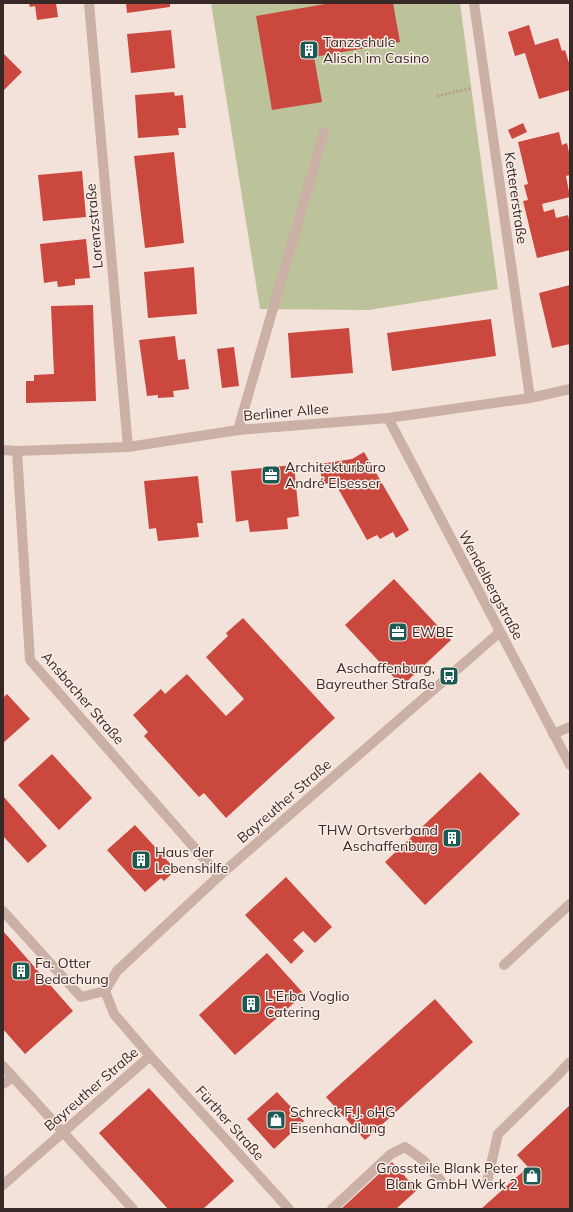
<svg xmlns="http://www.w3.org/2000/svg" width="573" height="1212" viewBox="0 0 573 1212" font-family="Mulish,sans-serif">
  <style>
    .green { fill: #bcc299 }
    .building { fill: #cb483f }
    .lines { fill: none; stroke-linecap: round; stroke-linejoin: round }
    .path { stroke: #b7998f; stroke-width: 2.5; stroke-dasharray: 2 2; stroke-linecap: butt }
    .minor { stroke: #cbb0a5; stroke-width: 10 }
    .labels { text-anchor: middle; stroke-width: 3; stroke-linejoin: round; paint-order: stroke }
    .poi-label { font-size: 14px; fill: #372927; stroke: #faede6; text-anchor: start }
    .street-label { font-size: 14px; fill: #372927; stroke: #faede6 }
  </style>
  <rect width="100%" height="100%" fill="#f3e2da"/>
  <polygon class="green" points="211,3 460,3 498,289 369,310 260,309"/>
  <g class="building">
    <polygon points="29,3 56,3 58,17 37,20 35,6 30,7"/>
    <polygon points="126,3 170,3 170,7 127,13"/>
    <polygon points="331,3 393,3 400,42 314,57 322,102 272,110 256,16"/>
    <polygon points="529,25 535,45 558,38 562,51 565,50 570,66 570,74 569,75 570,90 539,99 525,53 515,56 508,32"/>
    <polygon points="171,30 175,68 131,73 127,34"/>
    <polygon points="3,53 22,72 3,91"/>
    <polygon points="174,92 175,96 183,95 186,128 178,128 179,135 138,138 135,95"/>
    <polygon points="523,123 527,132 512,139 508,130"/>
    <polygon points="559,132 562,145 567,143 570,157 570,175 566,176 570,197 542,204 544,212 554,209 556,218 568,215 570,224 570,250 537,258 523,201 528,200 524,185 528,184 518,142"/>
    <polygon points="174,152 184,243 145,248 134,156"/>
    <polygon points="82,171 86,217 43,221 38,175"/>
    <polygon points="86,239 90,278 75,279 75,285 58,287 57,281 44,283 40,244"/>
    <polygon points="194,267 197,314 148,318 144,272"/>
    <polygon points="570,285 570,344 552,348 539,293"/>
    <polygon points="93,305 96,401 26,403 26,381 34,381 34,375 54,374 51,306"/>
    <polygon points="491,319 496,356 392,371 387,333"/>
    <polygon points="349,328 353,373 291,378 288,333"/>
    <polygon points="175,336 178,360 185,359 189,389 173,391 174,397 158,398 158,395 147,396 139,340"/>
    <polygon points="234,347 239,386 222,388 217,349"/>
    <polygon points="364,452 409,530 396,538 393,532 380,539 377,535 367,540 335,483 322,484 320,464 352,459"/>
    <polygon points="294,465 299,516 287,518 288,529 250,532 248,520 236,522 231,471"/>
    <polygon points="198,476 203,523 197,523 199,537 158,541 156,528 149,529 144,481"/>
    <polygon points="394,579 451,640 402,686 345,625"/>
    <polygon points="243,618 335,718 226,818 204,793 199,797 144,736 148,732 133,715 161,689 165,694 187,674 226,716 244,699 206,657 228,636 226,633"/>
    <polygon points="7,694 30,719 3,743 3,698"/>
    <polygon points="52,754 92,798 59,830 18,785"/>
    <polygon points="480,772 520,814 425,905 385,862"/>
    <polygon points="3,796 47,846 28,863 3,836"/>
    <polygon points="135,825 176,870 164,881 161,878 145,892 107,850"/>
    <polygon points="286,877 332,927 315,943 303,931 293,940 304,951 291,964 245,915"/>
    <polygon points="3,931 73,1011 25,1054 3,1029"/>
    <polygon points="267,953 304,994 235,1055 199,1015"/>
    <polygon points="435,999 473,1042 365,1140 326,1097"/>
    <polygon points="149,1088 234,1181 203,1209 168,1209 99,1133"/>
    <polygon points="277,1092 304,1121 274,1149 247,1119"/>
    <polygon points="570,1105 570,1209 481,1209 528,1167 517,1155"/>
    <polygon points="392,1162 417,1190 396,1209 341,1209"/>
  </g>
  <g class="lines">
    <polyline class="path" points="437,96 472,88"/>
    <g class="minor">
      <polyline points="89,3 128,447"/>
      <polyline points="474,3 530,398"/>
      <polyline points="388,418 570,765"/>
      <polyline points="238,430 324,132"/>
      <polyline points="3,450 17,451 128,447 238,430 388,418 530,398 570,389"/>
      <polyline points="17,451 30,660 219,876"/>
      <polyline points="553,734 570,727"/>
      <polyline points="3,911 81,997 105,991"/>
      <polyline points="504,965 570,904"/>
      <polyline points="150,1056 289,1209"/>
      <polyline points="3,1066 133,1209"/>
      <polyline points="3,1084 13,1077"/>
      <polyline points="487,1182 498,1134 556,1077 570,1062"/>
      <polyline points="3,1185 150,1056 114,1014 105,991 117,971 219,876 500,632"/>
      <polyline points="332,1209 391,1154 405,1147 423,1160 441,1181"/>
    </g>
  </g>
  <defs>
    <g id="building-square" transform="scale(1)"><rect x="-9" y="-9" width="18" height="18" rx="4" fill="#1a5a53" stroke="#faede6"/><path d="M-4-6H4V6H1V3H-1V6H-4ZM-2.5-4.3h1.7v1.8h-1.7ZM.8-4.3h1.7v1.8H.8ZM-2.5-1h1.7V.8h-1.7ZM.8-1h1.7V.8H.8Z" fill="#fff"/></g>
    <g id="office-square" transform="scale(1)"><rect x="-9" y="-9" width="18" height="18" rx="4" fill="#1a5a53" stroke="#faede6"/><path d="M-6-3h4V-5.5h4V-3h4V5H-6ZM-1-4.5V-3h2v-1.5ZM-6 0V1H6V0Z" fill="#fff"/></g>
    <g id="bus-square" transform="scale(1)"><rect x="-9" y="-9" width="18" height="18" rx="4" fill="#1a5a53" stroke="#faede6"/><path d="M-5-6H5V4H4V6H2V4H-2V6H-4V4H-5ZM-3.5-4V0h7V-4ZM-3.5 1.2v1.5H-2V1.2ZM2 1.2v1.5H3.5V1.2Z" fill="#fff"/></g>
    <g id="shop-square" transform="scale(1)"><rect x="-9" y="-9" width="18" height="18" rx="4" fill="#1a5a53" stroke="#faede6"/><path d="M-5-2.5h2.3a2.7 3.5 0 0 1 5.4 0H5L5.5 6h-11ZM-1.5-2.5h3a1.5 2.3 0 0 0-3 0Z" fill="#fff"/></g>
  </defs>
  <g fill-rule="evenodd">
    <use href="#building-square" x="309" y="50"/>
    <use href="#office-square" x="271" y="475"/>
    <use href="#office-square" x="398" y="632"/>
    <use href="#bus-square" x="449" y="676"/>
    <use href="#building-square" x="452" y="838"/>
    <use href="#building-square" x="141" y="860"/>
    <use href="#building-square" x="21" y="971"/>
    <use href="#building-square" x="251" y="1004"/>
    <use href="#shop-square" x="276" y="1120"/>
    <use href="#shop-square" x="532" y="1176"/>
  </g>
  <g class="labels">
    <g class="poi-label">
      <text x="323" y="47">Tanzschule<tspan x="323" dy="16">Alisch im Casino</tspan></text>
      <text x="285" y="472">Architekturbüro<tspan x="285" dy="16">André Elsesser</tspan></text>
      <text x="412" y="637">EWBE</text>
      <text x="435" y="673" text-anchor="end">Aschaffenburg,<tspan x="435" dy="16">Bayreuther Straße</tspan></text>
      <text x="438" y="835" text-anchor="end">THW Ortsverband<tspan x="438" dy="16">Aschaffenburg</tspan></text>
      <text x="155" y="857">Haus der<tspan x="155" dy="16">Lebenshilfe</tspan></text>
      <text x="35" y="968">Fa. Otter<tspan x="35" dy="16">Bedachung</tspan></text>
      <text x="265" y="1001">L'Erba Voglio<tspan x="265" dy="16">Catering</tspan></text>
      <text x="290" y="1117">Schreck F.J. oHG<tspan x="290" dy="16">Eisenhandlung</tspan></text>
      <text x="518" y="1173" text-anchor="end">Grossteile Blank Peter<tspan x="518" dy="16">Blank GmbH Werk 2</tspan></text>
    </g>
    <g class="street-label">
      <text transform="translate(516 198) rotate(82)" y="5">Kettererstraße</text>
      <text transform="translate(94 226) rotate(-95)" y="5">Lorenzstraße</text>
      <text transform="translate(286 412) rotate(-5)" y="5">Berliner Allee</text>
      <text transform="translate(491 585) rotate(62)" y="5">Wendelbergstraße</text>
      <text transform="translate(83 698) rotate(49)" y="5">Ansbacher Straße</text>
      <text transform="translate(284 801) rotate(-41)" y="5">Bayreuther Straße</text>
      <text transform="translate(91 1089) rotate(-41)" y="5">Bayreuther Straße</text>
      <text transform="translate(230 1123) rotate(48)" y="5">Fürther Straße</text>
    </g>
  </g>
  <rect width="573" height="1212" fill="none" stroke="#372927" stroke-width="8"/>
</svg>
